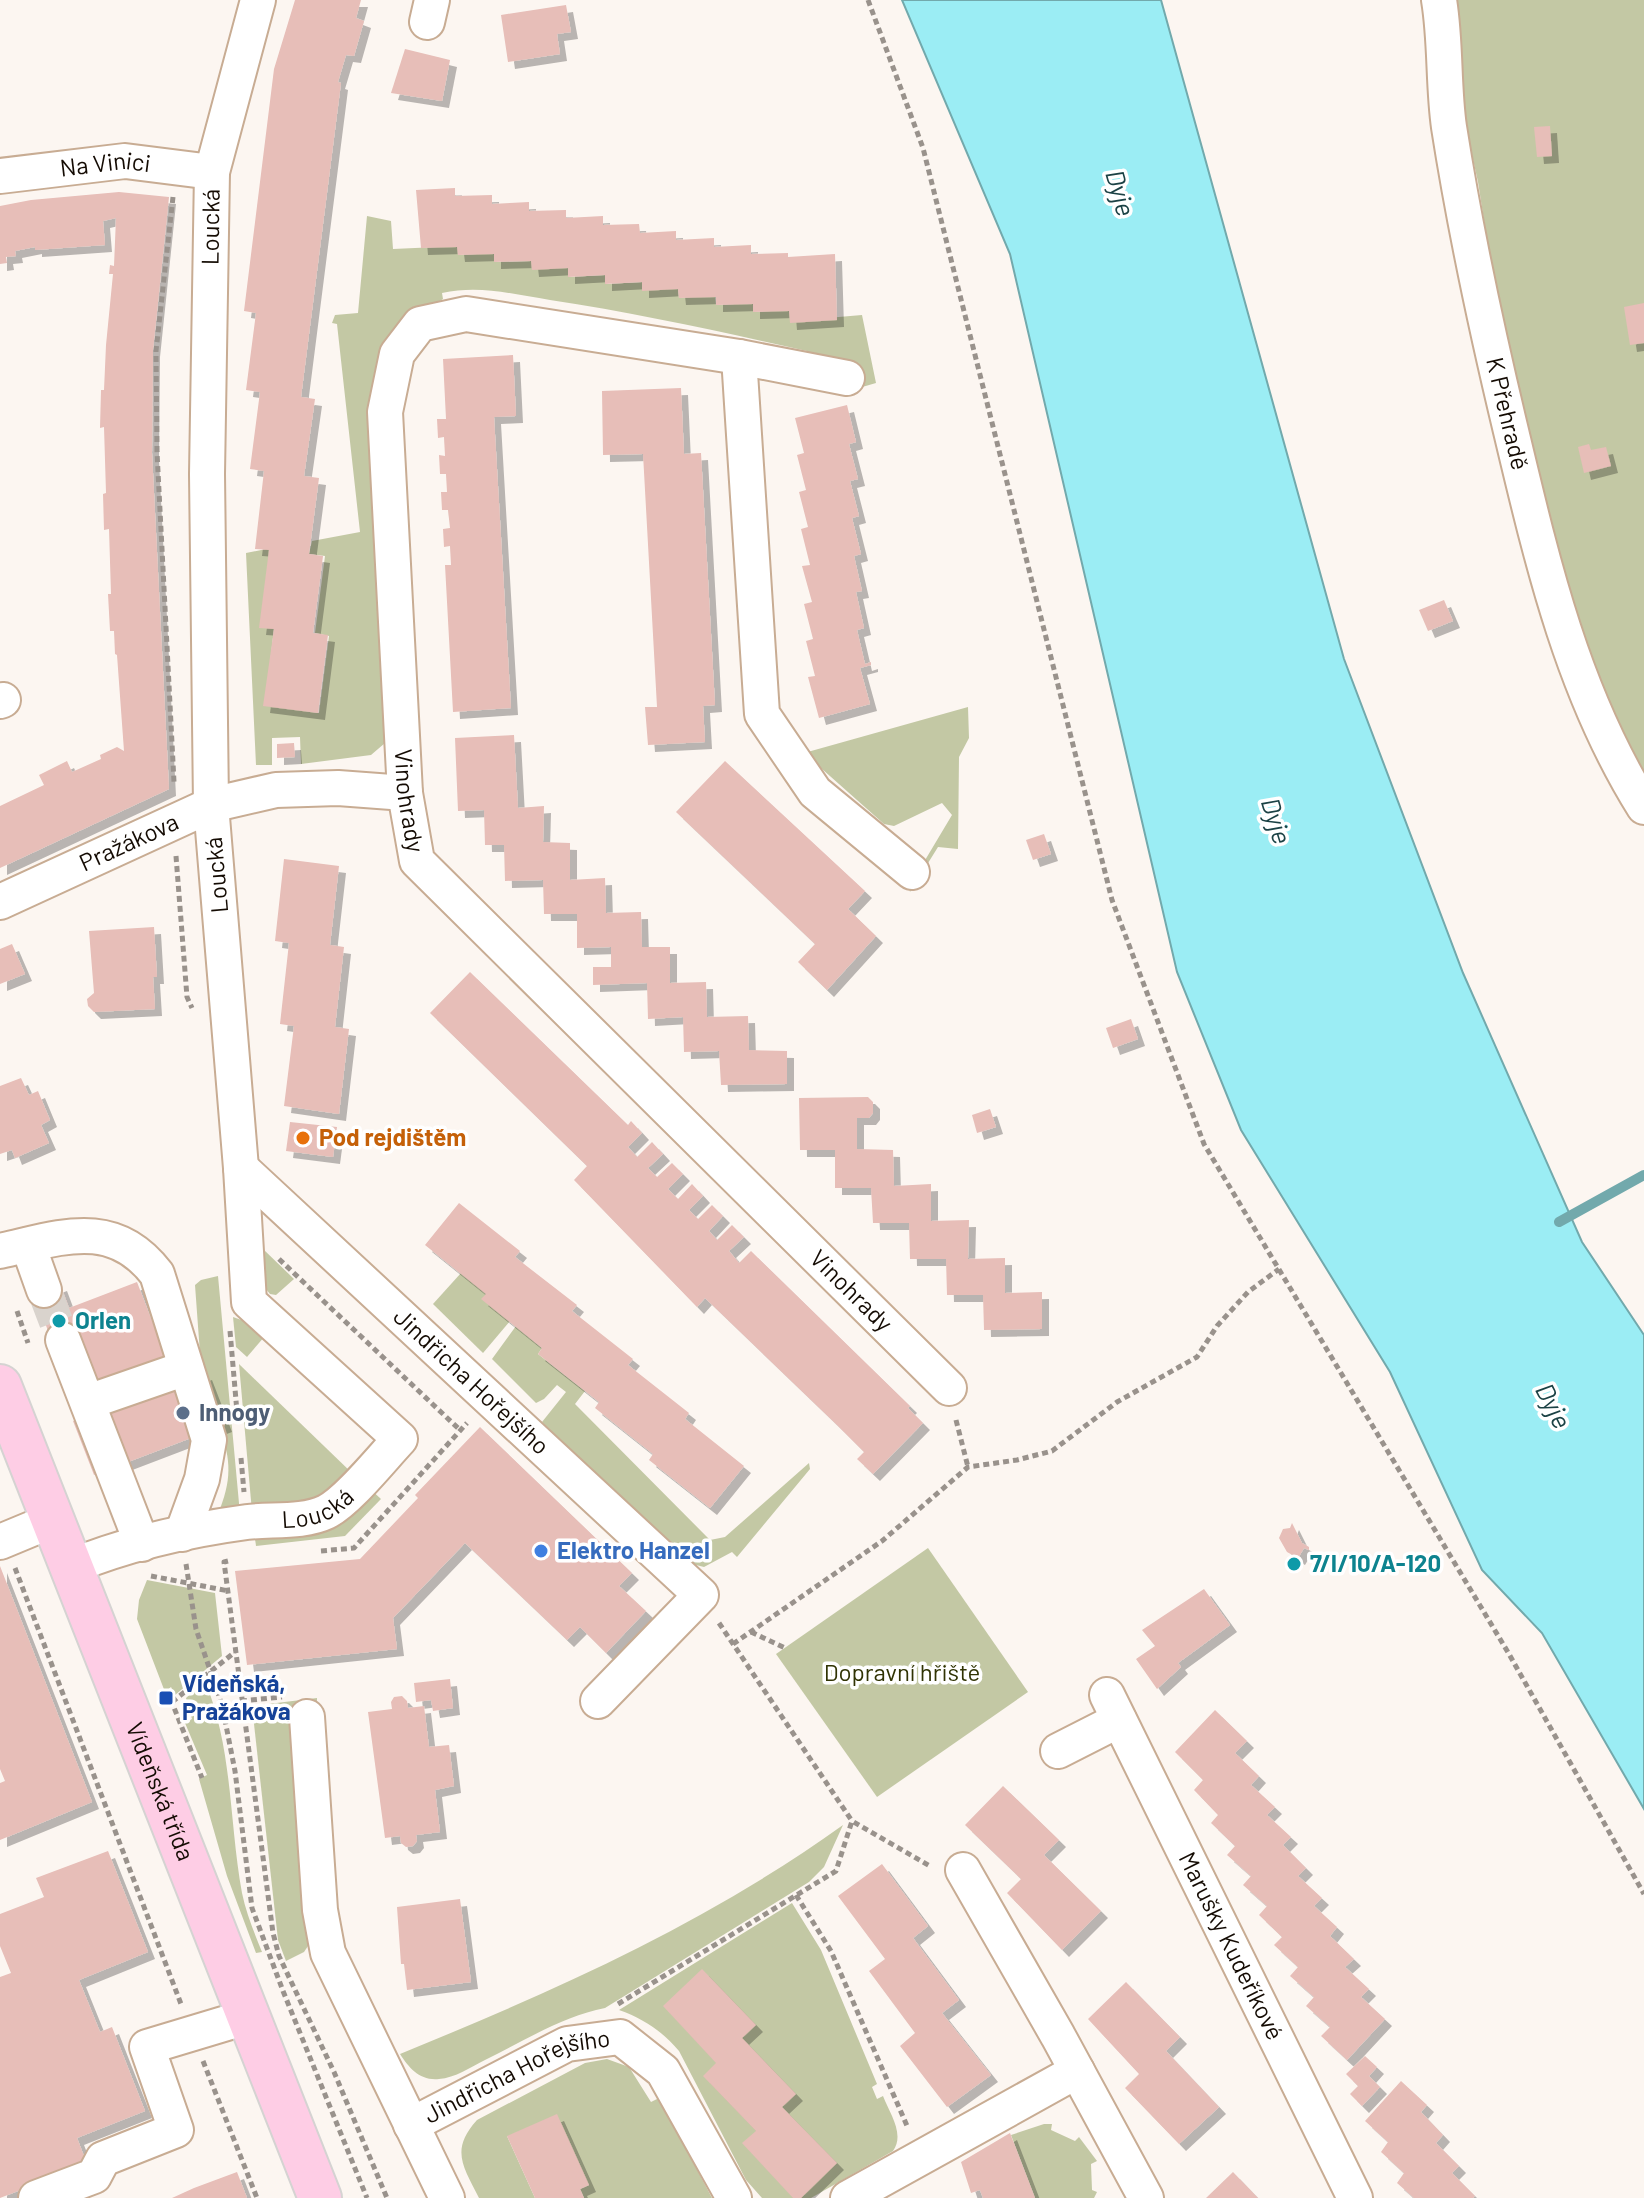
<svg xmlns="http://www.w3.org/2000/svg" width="1644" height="2198" viewBox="0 0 1644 2198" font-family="Barlow,sans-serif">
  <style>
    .green { fill: #c3c8a4 }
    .water { fill: #9bedf4; stroke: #72a9ac; stroke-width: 2 }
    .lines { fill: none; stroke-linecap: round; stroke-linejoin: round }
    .stream { stroke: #72a9ac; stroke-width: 10 }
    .building { fill: #e7beb8; filter: url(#shadow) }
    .minor-tunnel { stroke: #d9d3cd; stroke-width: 34; stroke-dasharray: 34 17; stroke-linecap: butt }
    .minor-casing { stroke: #c8ac93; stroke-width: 38 }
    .major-casing { stroke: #d5d3d2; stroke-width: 46 }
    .path { stroke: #99928c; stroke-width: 5; stroke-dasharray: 6 4; stroke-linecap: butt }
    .minor { stroke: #fff; stroke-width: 34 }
    .major { stroke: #fecde5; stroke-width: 42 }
    .food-dot { fill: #e8710a; stroke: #fff; stroke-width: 3 }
    .culture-dot { fill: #0f9aa8; stroke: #fff; stroke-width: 3 }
    .service-dot { fill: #5c6f8a; stroke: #fff; stroke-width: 3 }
    .shop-dot { fill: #3f7fe0; stroke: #fff; stroke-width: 3 }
    .transit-dot { fill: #1a4fb4; stroke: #fff; stroke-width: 3 }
    .labels { text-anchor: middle; stroke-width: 7; stroke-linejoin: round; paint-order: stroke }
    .street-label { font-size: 24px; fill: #140b03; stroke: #fff }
    .food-label { font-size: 24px; font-weight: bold; fill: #c56008; stroke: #fff; text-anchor: start }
    .culture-label { font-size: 24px; font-weight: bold; fill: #0d838f; stroke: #fff; text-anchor: start }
    .service-label { font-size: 24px; font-weight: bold; fill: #4e5e75; stroke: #fff; text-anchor: start }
    .shop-label { font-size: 24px; font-weight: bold; fill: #366cbe; stroke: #fff; text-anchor: start }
    .park-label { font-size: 24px; fill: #303303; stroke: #fff }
    .transit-label { font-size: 24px; font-weight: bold; fill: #164399; stroke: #fff; text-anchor: start }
    .water-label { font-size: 26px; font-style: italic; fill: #1b4245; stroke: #fff }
  </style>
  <defs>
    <filter id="shadow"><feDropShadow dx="7" dy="7" stdDeviation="0" flood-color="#0004"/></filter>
  </defs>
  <rect width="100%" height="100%" fill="#fcf6f1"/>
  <g class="green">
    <polygon points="1447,0 1644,0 1644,777 1611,714 1547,534 1501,329 1478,182 1453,68"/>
    <path d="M367 216 391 221 393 249 459 246 458 255 496 253 495 262 533 261 570 268 569 277 605 275 606 284 643 282 678 288 679 298 715 295 716 305 754 303 753 312 790 310 792 321 862 315 876 383 845 392 807 357V351C722 332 637 313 550 300 512 294 480 285 442 293L443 299 403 325 385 743 371 755 301 764 300 737 272 738V765H256L246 553 271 548 274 629 265 705 319 713 329 636 315 633 325 556 309 554 312 541 360 532 337 324 332 323 335 315 358 313Z"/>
    <polygon points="968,707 969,738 959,757 958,849 938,847 910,892 909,887 952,815 942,803 894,826 884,824 804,753"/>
    <polygon points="263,1249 294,1279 276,1295 270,1294 266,1289"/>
    <polygon points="461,1273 487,1293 510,1321 483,1353 433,1304"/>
    <path d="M218 1276 240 1514 220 1509C233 1475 230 1456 218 1423L223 1420 212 1390 202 1381 195 1285 201 1280Z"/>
    <polygon points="233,1317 261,1327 265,1336 247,1357 236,1347"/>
    <polygon points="516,1326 542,1348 538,1354 585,1391 575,1404 710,1540 725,1537 809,1463 810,1469 737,1557 732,1552 704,1567 688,1563 542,1422 566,1392 557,1385 544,1399 536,1403 492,1359"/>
    <polygon points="239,1364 353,1474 325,1501 252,1512"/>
    <polygon points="369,1488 381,1499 345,1536 256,1546 254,1531"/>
    <polygon points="928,1548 1028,1692 877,1797 776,1654"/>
    <polygon points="147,1580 215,1593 222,1656 175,1695 171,1687 165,1692 137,1619 139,1600"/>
    <path d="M205 1681C233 1749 229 1822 242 1893 246 1913 254 1932 262 1952L256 1953 227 1876 199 1779 207 1775 185 1723 192 1719 186 1698Z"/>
    <polygon points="317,1698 312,1940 304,1952 286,1961 278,1940 252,1706"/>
    <path d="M843 1825 824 1867 809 1882 605 2008C563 2016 524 2041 485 2060 471 2067 455 2078 439 2079 420 2081 409 2068 400 2054 554 1991 707 1923 843 1825Z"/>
    <path d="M792 1903 821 1950 877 2084 872 2087 877 2099 883 2096C890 2114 905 2134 893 2151L811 2198H762L746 2180 679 2051C662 2031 644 2019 619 2010Z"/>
    <path d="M607 2059 629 2067 651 2102 659 2098 712 2198H584L580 2189 589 2185 507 2136 535 2198H479C463 2166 450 2150 477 2120L585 2063Z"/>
    <polygon points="1044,2124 1052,2124 1051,2130 1075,2141 1079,2137 1097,2161 1091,2164 1092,2190 1097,2192 1094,2198 1035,2198 1011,2135"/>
  </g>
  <polygon class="water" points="902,0 1161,0 1344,659 1463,973 1582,1242 1644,1335 1644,1809 1542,1633 1482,1570 1390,1372 1241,1130 1177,972 1010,254"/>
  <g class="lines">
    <polyline class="stream" points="1559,1222 1644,1175"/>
  </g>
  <g class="building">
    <polygon points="295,0 361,0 356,18 364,21 354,56 346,55 338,82 341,83 301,397 315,399 304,476 319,478 309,554 323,556 313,633 328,635 318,713 263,706 274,629 259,628 269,550 255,549 264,471 250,469 260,392 246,390 256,313 244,311 274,69"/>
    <polygon points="566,5 571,32 557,34 560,54 508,62 501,15"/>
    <polygon points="405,49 450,60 442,101 391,93"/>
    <polygon points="1550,126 1552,156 1537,157 1534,127"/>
    <polygon points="455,188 455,196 492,195 492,204 529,202 529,211 566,210 566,218 603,216 603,225 639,224 640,233 676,231 676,240 714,238 714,247 751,245 751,254 788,253 788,257 835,254 837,320 790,323 789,311 753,312 753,304 716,305 716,297 679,298 678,289 642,291 642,282 605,284 605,275 568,277 568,268 532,270 531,261 494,262 494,254 458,255 457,247 421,248 416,190"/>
    <polygon points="119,192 169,197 153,350 152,453 169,789 0,868 0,806 44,785 39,775 67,761 72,772 101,759 100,755 117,747 124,751 117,655 115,654 114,631 110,631 108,594 111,594 109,529 104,530 103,494 106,493 104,427 100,428 101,390 104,390 106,345 113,274 109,274 110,265 114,266 116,218 103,221 105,245 35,250 35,247 15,251 16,256 6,257 7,263 0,264 0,206 31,200"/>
    <polygon points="1644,303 1644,343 1630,345 1624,307"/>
    <polygon points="513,355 516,416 494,417 511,708 453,712 445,565 451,565 450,546 444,547 443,529 450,528 448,510 442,510 441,492 447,492 446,474 440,474 439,455 445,456 444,437 438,438 437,419 446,419 443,359"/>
    <polygon points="681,388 684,454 701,453 715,705 703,706 705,742 648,745 645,707 657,707 643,454 603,455 602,391"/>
    <polygon points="847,405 856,442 849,444 858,479 850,481 859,516 852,518 861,554 854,556 862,591 856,592 864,628 857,630 865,664 871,662 871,665 860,668 870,704 819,718 808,677 815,676 806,641 813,639 804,604 812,602 802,566 810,565 801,529 808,527 799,492 806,490 797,455 804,453 795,418"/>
    <polygon points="1589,444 1591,450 1606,447 1611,466 1584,473 1578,447"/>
    <polygon points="1444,600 1453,621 1428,631 1419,610"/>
    <polygon points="514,735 518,808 544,806 543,842 570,843 570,880 605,878 606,913 641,912 642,947 670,947 670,983 706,982 707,1017 748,1016 749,1050 787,1051 787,1084 721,1085 719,1051 684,1052 683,1017 648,1019 647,983 593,985 593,967 611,967 611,947 577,948 577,914 544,914 543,880 505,881 504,845 485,845 484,810 458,811 455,738"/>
    <polygon points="294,743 295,757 277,758 277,744"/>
    <polygon points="725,761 865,891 848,909 876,936 827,990 798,962 815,944 676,812"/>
    <polygon points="1044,834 1051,854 1033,860 1026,840"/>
    <polygon points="284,859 339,866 330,945 344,947 335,1027 349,1029 339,1114 284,1106 294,1026 280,1024 289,943 275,941"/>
    <polygon points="154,927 157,977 153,977 155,1009 94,1012 88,1006 87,999 94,993 89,931"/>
    <polygon points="12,944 25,974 0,984 0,949"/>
    <polygon points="470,972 628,1125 631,1121 642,1133 628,1147 637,1157 652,1142 663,1154 648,1168 657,1177 672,1163 683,1174 668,1189 678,1199 692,1184 703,1196 689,1210 698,1219 712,1205 723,1216 709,1231 717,1240 732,1225 744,1237 729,1251 739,1263 751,1251 910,1406 908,1408 923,1423 873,1474 857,1459 864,1452 837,1425 705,1298 697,1307 574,1180 587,1166 430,1013"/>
    <polygon points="1131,1019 1138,1039 1113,1048 1106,1028"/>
    <polygon points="21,1078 29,1095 38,1091 50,1120 41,1125 49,1143 15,1158 12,1150 0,1154 0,1086"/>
    <polygon points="868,1097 873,1102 873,1113 869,1118 857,1118 857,1149 893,1150 894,1186 931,1184 931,1221 969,1220 968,1259 1005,1258 1005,1293 1042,1292 1042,1329 984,1330 983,1295 947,1295 946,1259 910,1259 909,1223 873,1223 871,1188 835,1188 835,1150 800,1150 799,1098"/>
    <polygon points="990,1109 996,1127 977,1133 972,1115"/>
    <polygon points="290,1122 337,1127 333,1157 286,1151"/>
    <polygon points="459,1203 520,1251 515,1257 577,1305 572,1311 633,1359 628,1365 689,1413 685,1419 744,1466 710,1508 649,1460 653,1454 595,1408 599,1402 538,1354 542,1348 481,1299 486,1294 425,1245"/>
    <polygon points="137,1282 176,1384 205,1373 225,1425 94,1475 73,1421 107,1407 79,1334 53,1344 34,1294 60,1284 69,1308"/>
    <polygon points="480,1427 632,1573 619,1586 646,1611 606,1653 580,1627 567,1640 465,1543 393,1618 397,1649 247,1665 235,1571 360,1559 418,1498 415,1495"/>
    <polygon points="1292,1523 1302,1543 1309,1547 1309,1550 1304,1548 1298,1558 1287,1552 1279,1538 1283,1529 1290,1528"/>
    <polygon points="0,1566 92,1802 0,1840 0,1783 5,1781 0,1769"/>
    <polygon points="1204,1589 1230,1625 1178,1663 1181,1667 1157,1689 1136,1659 1155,1646 1142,1630"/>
    <polygon points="450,1679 453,1708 433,1711 431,1700 416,1702 414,1683"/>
    <polygon points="402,1696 407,1701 408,1708 424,1706 429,1747 449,1745 454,1786 435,1790 440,1832 416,1835 417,1841 413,1846 406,1847 401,1843 400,1836 385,1838 368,1712 392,1709 391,1702 394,1697"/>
    <polygon points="1215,1710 1247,1741 1235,1753 1259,1776 1251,1785 1275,1807 1267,1815 1291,1837 1283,1845 1306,1868 1298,1876 1322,1898 1314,1906 1337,1927 1330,1936 1354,1959 1345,1967 1369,1989 1361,1997 1385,2019 1347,2060 1321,2036 1330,2027 1306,2006 1314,1997 1290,1976 1298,1967 1274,1945 1282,1937 1259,1915 1267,1906 1243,1885 1251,1876 1227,1855 1235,1846 1211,1823 1218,1815 1194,1790 1203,1780 1175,1752"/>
    <polygon points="1003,1786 1059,1840 1044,1855 1101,1911 1062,1950 1007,1893 1021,1879 965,1825"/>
    <polygon points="108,1851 148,1952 79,1980 100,2032 112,2027 145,2111 77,2138 87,2164 0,2198 0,1977 11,1973 0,1946 0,1914 44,1897 36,1878"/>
    <polygon points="882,1864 928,1926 913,1938 959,2000 942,2013 991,2075 947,2107 900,2046 915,2033 869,1971 885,1959 838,1896"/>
    <polygon points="460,1899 471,1982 407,1990 404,1964 401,1964 397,1907"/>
    <polygon points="702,1969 756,2025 742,2038 796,2094 782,2107 837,2163 801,2198 793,2198 742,2143 756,2131 703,2076 716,2063 663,2006"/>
    <polygon points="1126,1982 1180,2037 1166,2051 1219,2107 1179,2144 1125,2088 1139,2074 1088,2019"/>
    <polygon points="1365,2056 1377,2067 1369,2076 1380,2087 1362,2106 1350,2094 1358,2086 1346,2074"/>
    <polygon points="1401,2081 1427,2105 1421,2112 1443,2135 1436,2143 1459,2166 1452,2173 1475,2196 1473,2198 1414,2198 1397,2183 1404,2173 1381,2152 1388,2142 1365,2121"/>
    <polygon points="557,2114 589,2185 580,2189 584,2198 535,2198 507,2136"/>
    <polygon points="1010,2133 1035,2198 983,2198 980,2190 971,2193 961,2162"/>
    <polygon points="237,2172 247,2198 172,2198 194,2188"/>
    <polygon points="1233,2172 1258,2198 1206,2198"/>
  </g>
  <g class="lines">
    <polyline class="minor-tunnel" points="44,1290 63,1340"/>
    <g class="minor-casing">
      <g id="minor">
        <path id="s1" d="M1439 0C1446 42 1443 85 1449 127 1465 229 1487 331 1511 431 1542 561 1572 692 1644 807"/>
        <polyline points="427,22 432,0"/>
        <path id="s2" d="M0 176 125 161 212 172"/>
        <polyline points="739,357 762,714 815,792 912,872"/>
        <path id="s3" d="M847 378 739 357 466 314 420 324 397 354 385 412 405 793 417 861 949 1388"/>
        <polyline points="0,701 3,700"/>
        <path id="s4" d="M0 902 211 805 276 790 338 788 405 793"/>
        <path id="s5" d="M241 1168 701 1595 598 1701"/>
        <polyline points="28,1245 44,1290"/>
        <path d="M0 1251C60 1238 113 1216 157 1274L209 1440 202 1479 182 1534"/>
        <polyline points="63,1340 142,1544"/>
        <polyline points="88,1402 186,1368"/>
        <polyline points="0,1542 53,1520"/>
        <path id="s6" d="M70 1567C126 1544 187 1530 247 1522 272 1519 303 1523 326 1512 348 1501 382 1458 400 1439L249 1302 241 1168 211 805 207 474 212 172 258 0"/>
        <path id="s7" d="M1107 1695 1355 2198"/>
        <polyline points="307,1717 320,1910 328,1953 447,2198"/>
        <polyline points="1058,1751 1119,1720"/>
        <polyline points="963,1870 1058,2036 1146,2198"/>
        <path id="s8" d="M411 2125 567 2044 620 2037 663 2071 734 2198"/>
        <polyline points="36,2198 94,2176 103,2159 176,2130 147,2047 250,2016"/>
        <polyline points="848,2198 1077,2071"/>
      </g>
    </g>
    <g class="major-casing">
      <g id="major">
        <path id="s9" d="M0 1386 320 2198"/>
      </g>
    </g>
    <g class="path">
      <polyline points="868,0 923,148 1112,900 1204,1144 1509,1654 1644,1894"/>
      <polyline points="173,197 156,351 157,452 174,782"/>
      <polyline points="176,856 187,997 192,1008"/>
      <polyline points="279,1259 460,1430"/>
      <polyline points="17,1311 28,1343"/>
      <polyline points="230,1331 237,1412"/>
      <polyline points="956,1420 968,1467"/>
      <polyline points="241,1458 244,1492"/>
      <polyline points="321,1551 354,1548 467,1423"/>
      <polyline points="228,1561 224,1562 273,1933 279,1956 334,2072 387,2198"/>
      <polyline points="186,1564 196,1629 222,1705 235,1771 252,1908 283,1991 367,2198"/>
      <polyline points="15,1568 181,2004"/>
      <polyline points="151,1576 229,1591"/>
      <polyline points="719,1623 852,1821"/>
      <polyline points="751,1632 785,1648"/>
      <polyline points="733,1644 882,1541 968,1467 1017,1460 1052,1451 1117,1402 1197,1357 1217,1326 1248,1292 1279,1269"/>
      <polyline points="167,1690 202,1778"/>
      <polyline points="241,1701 282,1697"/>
      <polyline points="172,1702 235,1652"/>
      <polyline points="796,1895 831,1951 908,2128"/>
      <polyline points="618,2004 836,1871 852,1821 930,1866"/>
      <polyline points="203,2061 257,2198"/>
    </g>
    <use href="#minor" class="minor"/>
    <use href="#major" class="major"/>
  </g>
  <circle class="food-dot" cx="303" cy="1138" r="8"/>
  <g class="culture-dot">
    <circle cx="59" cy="1321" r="8"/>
    <circle cx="1294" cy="1564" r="8"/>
  </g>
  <circle class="service-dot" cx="183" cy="1413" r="8"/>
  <circle class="shop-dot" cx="541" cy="1551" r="8"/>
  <rect class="transit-dot" x="158" y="1690" width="16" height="16" rx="4"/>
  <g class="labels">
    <g class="street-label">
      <text dy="8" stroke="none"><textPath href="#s2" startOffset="106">Na Vinici</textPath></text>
      <text dy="8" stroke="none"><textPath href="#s6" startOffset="1648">Loucká</textPath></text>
      <text dy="8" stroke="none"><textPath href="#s1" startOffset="420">K Přehradě</textPath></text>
      <text dy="8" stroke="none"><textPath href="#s3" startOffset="920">Vinohrady</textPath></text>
      <text dy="8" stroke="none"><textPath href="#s4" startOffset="142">Pražákova</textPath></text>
      <text transform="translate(217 875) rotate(-95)" y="8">Loucká</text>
      <text dy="8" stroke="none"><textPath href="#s3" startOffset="1592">Vinohrady</textPath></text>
      <text dy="8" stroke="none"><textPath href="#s5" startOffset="314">Jindřicha Hořejšího</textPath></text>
      <text dy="8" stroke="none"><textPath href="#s6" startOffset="256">Loucká</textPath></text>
      <text dy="8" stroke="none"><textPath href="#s9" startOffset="436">Vídeňská třída</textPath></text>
      <text dy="8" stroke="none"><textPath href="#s7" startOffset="280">Marušky Kudeříkové</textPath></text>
      <text dy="8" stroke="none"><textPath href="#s8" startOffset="118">Jindřicha Hořejšího</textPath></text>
    </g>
    <g class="food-label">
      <text x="319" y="1146">Pod rejdištěm</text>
    </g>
    <g class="culture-label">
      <text x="75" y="1329">Orlen</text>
      <text x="1310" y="1572">7/I/10/A-120</text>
    </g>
    <g class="service-label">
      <text x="199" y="1421">Innogy</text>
    </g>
    <g class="shop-label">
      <text x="557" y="1559">Elektro Hanzel</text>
    </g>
    <g class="park-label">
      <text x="902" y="1681">Dopravní hřiště</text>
    </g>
    <g class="transit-label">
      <text x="182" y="1692">Vídeňská,<tspan x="182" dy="28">Pražákova</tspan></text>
    </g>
    <g class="water-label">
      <text transform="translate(1120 193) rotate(74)" y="9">Dyje</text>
      <text transform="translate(1276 821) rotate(73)" y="9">Dyje</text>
      <text transform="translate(1553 1406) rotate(63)" y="9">Dyje</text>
    </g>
  </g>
</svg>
